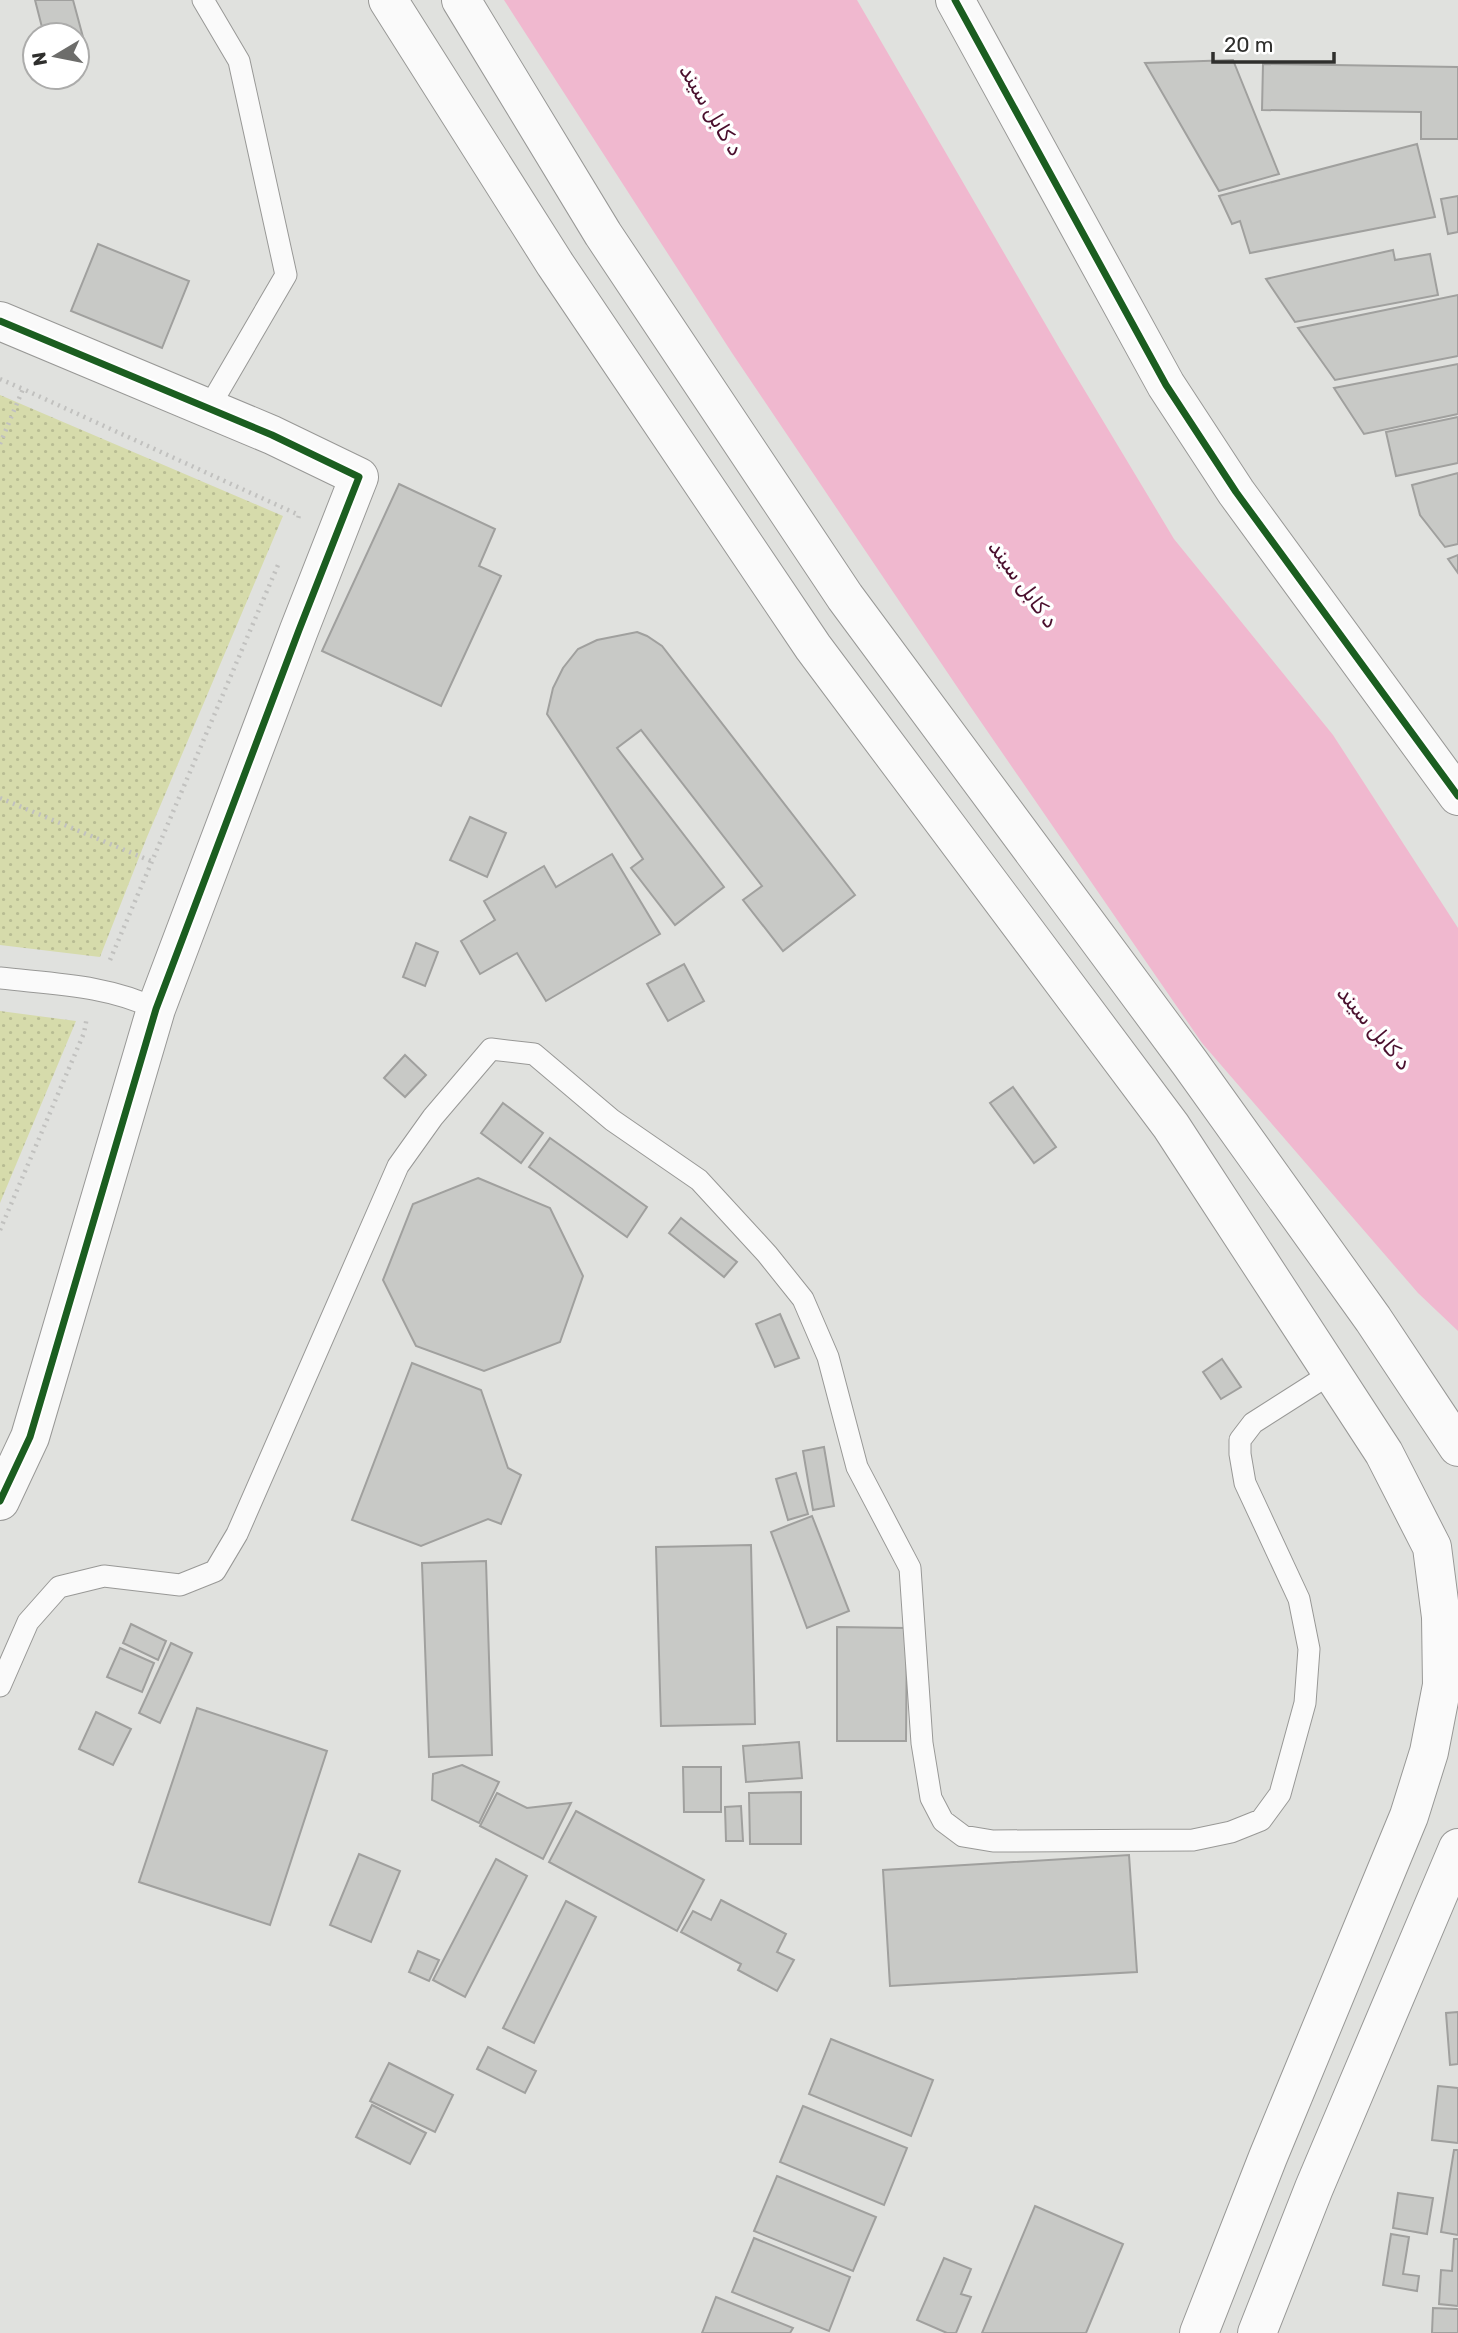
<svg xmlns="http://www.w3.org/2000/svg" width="1458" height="2333" viewBox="0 0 1458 2333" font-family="Rubik,'Noto Naskh Arabic',sans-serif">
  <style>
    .park { fill: url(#park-dots) }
    .water { fill: #f0b8cf }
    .building { fill: #c8c9c6; stroke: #a0a09e; stroke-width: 2 }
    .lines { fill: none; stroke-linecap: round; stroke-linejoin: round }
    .lane-casing { stroke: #989896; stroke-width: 23 }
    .street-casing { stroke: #989896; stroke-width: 40 }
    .highway-casing { stroke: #989896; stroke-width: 40 }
    .path { stroke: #c1c1bf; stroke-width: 4.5; stroke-dasharray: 2 5; stroke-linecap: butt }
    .lane { stroke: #fafafa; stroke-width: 21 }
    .street { stroke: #fafafa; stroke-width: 38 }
    .highway { stroke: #fafafa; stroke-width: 38 }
    .cycleway-casing { stroke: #fff; stroke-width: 11 }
    .cycleway { stroke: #1b5e20; stroke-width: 7 }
    .labels { text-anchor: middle; stroke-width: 7; stroke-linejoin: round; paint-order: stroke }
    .water-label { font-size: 21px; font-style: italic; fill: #4a0f2d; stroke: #fff }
  </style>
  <defs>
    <pattern id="park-dots" width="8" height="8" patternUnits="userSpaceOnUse" patternTransform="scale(1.75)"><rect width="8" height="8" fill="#d6dbab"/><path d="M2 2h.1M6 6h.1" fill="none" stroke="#b8bc93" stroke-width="1.8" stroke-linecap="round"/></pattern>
  </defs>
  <rect width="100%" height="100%" fill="#e0e1de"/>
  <g class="park">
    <polygon points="0,395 283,516 147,837 100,957 0,945"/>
    <polygon points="0,1011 76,1021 0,1203"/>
  </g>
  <polygon class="water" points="504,0 857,0 1061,351 1174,539 1333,735 1458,928 1458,1331 1418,1293 1202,1043 970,706 732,353"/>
  <g class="building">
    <polygon points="35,0 73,0 83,37 77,39 77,35 44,35"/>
    <polygon points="1233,60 1279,174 1219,191 1145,63"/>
    <polygon points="1263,64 1458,67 1458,139 1421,139 1421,112 1262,110"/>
    <polygon points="1417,144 1435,217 1250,253 1240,221 1232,224 1219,196"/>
    <polygon points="1458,196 1458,232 1448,234 1441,199"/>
    <polygon points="98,244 189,281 162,348 71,311"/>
    <polygon points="1393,250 1395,260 1430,254 1438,295 1295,322 1266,279"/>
    <polygon points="1458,295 1458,356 1335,380 1298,328"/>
    <polygon points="1458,364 1458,414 1364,434 1334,388"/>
    <polygon points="1458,417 1458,463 1396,476 1386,432"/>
    <polygon points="1458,473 1458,544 1445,547 1420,515 1412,485"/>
    <polygon points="399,484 495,529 479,566 501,576 441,706 322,651"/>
    <polygon points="1458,555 1458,573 1448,559"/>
    <polygon points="637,632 647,636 662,646 855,895 783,951 743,900 762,886 641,730 617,748 724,887 675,925 631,868 643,859 547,714 553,688 563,668 578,649 597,640"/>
    <polygon points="470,817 506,833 487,877 450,860"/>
    <polygon points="612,854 660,934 546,1001 517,953 480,974 461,941 495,920 484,901 544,866 556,887"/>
    <polygon points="416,943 438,952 425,986 403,977"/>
    <polygon points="684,964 704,1001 668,1021 647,984"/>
    <polygon points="405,1055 426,1075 405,1097 384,1078"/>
    <polygon points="1013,1087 1056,1147 1034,1163 990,1103"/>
    <polygon points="503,1103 543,1133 521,1163 481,1133"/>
    <polygon points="550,1138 647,1207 627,1237 529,1167"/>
    <polygon points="478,1178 550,1208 583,1276 560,1342 484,1371 416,1346 383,1280 413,1204"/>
    <polygon points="681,1218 737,1262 724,1277 669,1233"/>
    <polygon points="780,1314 799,1358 775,1367 756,1324"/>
    <polygon points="1222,1359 1241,1387 1221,1399 1203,1372"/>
    <polygon points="412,1363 481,1390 508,1468 521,1475 501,1524 488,1519 421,1546 352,1520"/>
    <polygon points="824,1447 834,1506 813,1510 803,1451"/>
    <polygon points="796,1473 808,1514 788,1520 776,1479"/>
    <polygon points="812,1516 849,1611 807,1628 771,1532"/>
    <polygon points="751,1545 755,1724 661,1726 656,1547"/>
    <polygon points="486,1561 492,1755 429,1757 422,1563"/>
    <polygon points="131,1624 166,1641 158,1660 123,1643"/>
    <polygon points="837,1627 907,1628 906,1741 837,1741"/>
    <polygon points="171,1643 192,1653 160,1723 139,1713"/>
    <polygon points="120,1648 154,1663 142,1692 107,1677"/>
    <polygon points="197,1708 327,1751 270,1925 139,1882"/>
    <polygon points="96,1712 131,1729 113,1765 79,1749"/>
    <polygon points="799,1742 802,1778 746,1782 743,1746"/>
    <polygon points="462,1765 499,1782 479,1823 432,1800 433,1774"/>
    <polygon points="683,1767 721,1767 721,1812 684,1812"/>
    <polygon points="801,1792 801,1844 750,1844 749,1793"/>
    <polygon points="497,1793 527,1808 571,1803 543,1859 480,1826"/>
    <polygon points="741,1806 743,1841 726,1841 725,1807"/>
    <polygon points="576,1811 704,1880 677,1931 549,1862"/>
    <polygon points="359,1854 400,1871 371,1942 330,1925"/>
    <polygon points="1129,1855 1137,1972 890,1986 883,1870"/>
    <polygon points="496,1859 527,1876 465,1997 433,1980"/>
    <polygon points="721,1900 786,1934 777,1952 794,1960 777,1991 738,1970 741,1964 681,1932 693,1911 711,1920"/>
    <polygon points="566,1901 596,1917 534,2043 503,2028"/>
    <polygon points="418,1951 439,1960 429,1981 409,1972"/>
    <polygon points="1458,2012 1458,2064 1450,2065 1446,2013"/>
    <polygon points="831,2039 933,2080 911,2136 809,2094"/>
    <polygon points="488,2047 536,2071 525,2093 477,2069"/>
    <polygon points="389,2063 453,2095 435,2132 370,2101"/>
    <polygon points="1438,2086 1458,2088 1458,2143 1432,2140"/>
    <polygon points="372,2105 426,2133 410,2164 356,2137"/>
    <polygon points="803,2106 907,2148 884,2205 780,2162"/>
    <polygon points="1454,2150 1458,2150 1458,2235 1441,2232"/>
    <polygon points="777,2176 876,2217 853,2271 754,2231"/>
    <polygon points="1398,2193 1433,2198 1427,2234 1393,2228"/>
    <polygon points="1035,2206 1123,2244 1086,2333 982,2333"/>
    <polygon points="1391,2234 1409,2237 1403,2274 1419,2276 1417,2291 1383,2285"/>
    <polygon points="754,2238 850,2277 829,2331 732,2292"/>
    <polygon points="1454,2239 1458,2239 1458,2306 1439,2304 1441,2270 1452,2271"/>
    <polygon points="944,2258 971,2269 961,2294 971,2297 956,2333 947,2333 917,2320"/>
    <polygon points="716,2297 793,2328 790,2333 702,2333"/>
    <polygon points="1433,2308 1458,2309 1458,2333 1432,2333"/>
  </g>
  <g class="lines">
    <g class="lane-casing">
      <g id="lane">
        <polyline points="203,0 239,61 286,275 208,409"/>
        <path d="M0 978C52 984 108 985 156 1009"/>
        <polyline points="0,1686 28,1622 59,1587 104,1576 180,1585 215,1571 237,1534 398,1166 433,1117 491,1049 534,1054 612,1120 699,1180 767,1254 803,1299 828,1357 857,1467 910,1568 922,1743 931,1798 943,1821 963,1836 993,1841 1193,1840 1231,1832 1261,1820 1280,1794 1305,1703 1309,1649 1299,1599 1245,1483 1240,1454 1240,1440 1253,1423 1333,1372"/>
      </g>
    </g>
    <g class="street-casing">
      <g id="street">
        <polyline points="955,0 1166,385 1236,492 1458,796"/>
        <polyline points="0,321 272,435 359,477 299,630 156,1009 30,1437 0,1501"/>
      </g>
    </g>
    <g class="highway-casing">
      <g id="highway">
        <polyline points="388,0 555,264 813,647 1171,1126 1384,1453 1432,1547 1441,1617 1442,1685 1429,1752 1409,1816 1268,2157 1199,2333"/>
        <polyline points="461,0 603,234 845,597 1190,1063 1373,1319 1458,1447"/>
        <polyline points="1257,2333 1314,2188 1458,1848"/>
      </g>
    </g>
    <g class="path">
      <polyline points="0,379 23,389"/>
      <polyline points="0,444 23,389 299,515 298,519"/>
      <polyline points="0,798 151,861"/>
      <polyline points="110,960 278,565"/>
      <polyline points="0,1230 84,1033 87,1017"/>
    </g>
    <use href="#lane" class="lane"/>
    <use href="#street" class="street"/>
    <use href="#highway" class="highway"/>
    <g class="cycleway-casing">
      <g id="cycleway">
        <polyline points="955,0 1166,385 1236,492 1458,796"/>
        <polyline points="0,321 272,435 359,477 299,630 156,1009 30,1437 0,1501"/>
      </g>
    </g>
    <use href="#cycleway" class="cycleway"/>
  </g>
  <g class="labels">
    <g class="water-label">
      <text transform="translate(711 110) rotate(59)" y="7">د کابل سيند</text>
      <text transform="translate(1023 584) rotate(54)" y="7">د کابل سيند</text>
      <text transform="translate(1374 1028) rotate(50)" y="7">د کابل سيند</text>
    </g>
  </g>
  <g transform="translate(56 56) rotate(260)"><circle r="33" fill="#ffffff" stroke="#acacab" stroke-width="2"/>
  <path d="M0-5L12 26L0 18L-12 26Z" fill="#6d6d6b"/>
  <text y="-10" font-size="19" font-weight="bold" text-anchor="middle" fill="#2f2f2d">N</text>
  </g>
  <path d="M1213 52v10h121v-10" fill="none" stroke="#2f2f2d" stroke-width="3.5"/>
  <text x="1224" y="52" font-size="21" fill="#2f2f2d" stroke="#ffffff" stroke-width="5" paint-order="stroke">20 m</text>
</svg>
